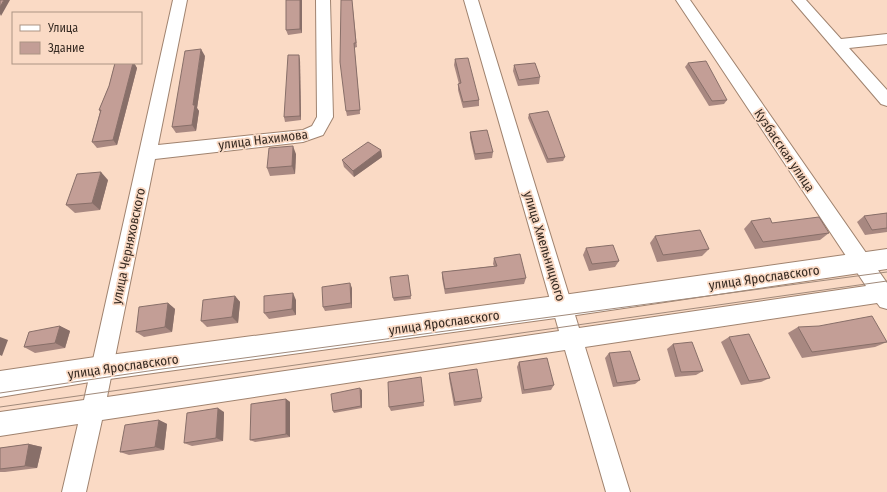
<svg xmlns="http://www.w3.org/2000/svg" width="887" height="492" viewBox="0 0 887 492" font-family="'Fira Sans Condensed',sans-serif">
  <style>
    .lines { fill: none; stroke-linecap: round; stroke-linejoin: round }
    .minor-casing { stroke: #a0836f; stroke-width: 2 }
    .tertiary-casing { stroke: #a0836f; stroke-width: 2 }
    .minor { fill: #fff; fill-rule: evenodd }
    .tertiary { fill: #fff; fill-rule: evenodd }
    .tram { stroke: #a18a7b; stroke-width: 1 }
    .wall { fill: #a88881 }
    .shaded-wall { fill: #886f69 }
    .building { fill: #c39e96; stroke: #886f69 }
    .labels { text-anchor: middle; stroke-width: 3.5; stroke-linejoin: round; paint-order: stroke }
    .street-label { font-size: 13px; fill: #362a22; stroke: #fadac5 }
  </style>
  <rect width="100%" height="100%" fill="#fadac5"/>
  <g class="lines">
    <g class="minor-casing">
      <g id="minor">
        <polygon points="173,0 187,0 158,145 303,130 312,126 317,117 316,0 330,0 333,117 323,135 303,142 155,159 107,397 559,331 464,0 478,0 579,328 866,286 676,0 690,0 887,283 887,309 880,307 877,303 585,347 630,492 606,492 565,350 102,420 86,492 62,492 78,424 0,436 0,412 84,400"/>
        <polygon points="792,0 806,0 841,39 887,34 887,44 849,48 887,90 887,106 881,104"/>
      </g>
    </g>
    <g class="tertiary-casing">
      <polygon id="tertiary" points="887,249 887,269 563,317 102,380 0,397 0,371 102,356 563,295"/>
    </g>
    <use href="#minor" class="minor"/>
    <use href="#tertiary" class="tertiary"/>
    <g class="tram">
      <polyline points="0,393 162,369 887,272"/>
      <polyline points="0,407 887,281"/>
    </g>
  </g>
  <g class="wall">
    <polygon points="302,0 302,33 288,35 286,30"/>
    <polygon points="352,0 357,47 354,48 360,114 347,116 346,111"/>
    <polygon points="205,56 197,108 199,111 196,131 176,133 172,127"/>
    <polygon points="455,59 479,100 479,106 463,108 458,90 458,84 459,84 454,65"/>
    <polygon points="300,60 301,120 285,122 284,117"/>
    <polygon points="115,63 134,63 137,68 117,145 97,148 92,142 100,112 99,110 109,86"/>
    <polygon points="688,63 727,100 724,104 709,106 685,67"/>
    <polygon points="514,65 540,77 539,84 518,86 513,71"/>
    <polygon points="529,114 565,157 563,161 547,163 528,118"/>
    <polygon points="470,132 493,152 492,158 475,160 470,138"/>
    <polygon points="381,150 382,157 354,177 344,167 342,160"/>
    <polygon points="296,154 295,174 270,176 267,168"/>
    <polygon points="108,180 100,210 75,213 66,205"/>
    <polygon points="887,213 887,232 865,235 857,222 864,216"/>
    <polygon points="751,221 772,223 829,233 820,240 755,249 744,229"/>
    <polygon points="655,236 709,249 702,256 657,262 650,243"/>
    <polygon points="586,248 619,261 615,267 589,271 583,255"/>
    <polygon points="494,258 526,278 524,284 445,294 442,278 442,272 494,266 493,264"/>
    <polygon points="408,275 411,299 394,301 393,298"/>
    <polygon points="352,288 352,308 325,311 323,307"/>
    <polygon points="235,296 240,302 238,323 207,327 201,321"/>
    <polygon points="296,300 296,315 269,319 264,313"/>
    <polygon points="168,303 175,309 172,332 144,337 136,332"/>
    <polygon points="60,326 70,331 65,348 35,353 24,347"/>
    <polygon points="798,327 887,342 875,347 802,358 788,333"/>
    <polygon points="729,337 770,378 761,382 741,385 721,342"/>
    <polygon points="673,344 703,371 696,375 675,377 667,349"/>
    <polygon points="609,353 640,380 635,384 613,387 605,358"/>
    <polygon points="519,362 554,385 551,390 522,394 517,367"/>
    <polygon points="449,373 482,398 481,402 454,406 449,378"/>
    <polygon points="421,377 424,406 391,411 389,407"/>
    <polygon points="362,390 362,408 334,413 333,411"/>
    <polygon points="286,399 290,402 290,437 255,442 250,440"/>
    <polygon points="224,412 223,441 192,446 184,443"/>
    <polygon points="159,420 167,424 164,450 129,455 120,452"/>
    <polygon points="29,444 42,447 37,468 5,472 0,472 0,448"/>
  </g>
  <g class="shaded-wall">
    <polygon points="4,0 10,0 1,16 0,14 0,7"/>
    <polygon points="300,0 302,0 302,33 300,29"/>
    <polygon points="354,43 354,48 360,114 360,110"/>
    <polygon points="201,49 205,56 197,108 199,111 196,131 192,125 193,105"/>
    <polygon points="299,55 300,60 301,120 300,116"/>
    <polygon points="133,63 134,63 137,68 117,145 113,140"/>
    <polygon points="293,146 296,154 295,174 292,166"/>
    <polygon points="381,150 382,157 354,177 353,171"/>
    <polygon points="101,172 108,180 100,210 92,203"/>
    <polygon points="350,283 352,288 352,308 351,303"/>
    <polygon points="293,293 296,300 296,315 292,309"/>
    <polygon points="235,296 240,302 238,323 232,317"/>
    <polygon points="168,303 175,309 172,332 165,327"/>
    <polygon points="60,326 70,331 65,348 55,343"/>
    <polygon points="0,337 8,340 2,356 0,355"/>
    <polygon points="360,388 362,390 362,408 361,406"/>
    <polygon points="286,399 290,402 290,437 286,434"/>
    <polygon points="218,408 224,412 223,441 216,438"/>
    <polygon points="159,420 167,424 164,450 155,447"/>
    <polygon points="29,444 42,447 37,468 25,466"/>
  </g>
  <g class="building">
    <polygon points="0,0 4,0 0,7"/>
    <polygon points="286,0 300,0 300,29 286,30"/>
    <polygon points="341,0 352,0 356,43 354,43 360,110 346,111 340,62"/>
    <polygon points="201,49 193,105 195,105 192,125 172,127 185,51"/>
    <polygon points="288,55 299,55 300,116 284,117"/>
    <polygon points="468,58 479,100 463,102 458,84 461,83 455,59"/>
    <polygon points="706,61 727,100 712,101 688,63"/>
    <polygon points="115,63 133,63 113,140 92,142 101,110 99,110 109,86"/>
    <polygon points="535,63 540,77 519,80 514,65"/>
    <polygon points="548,111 565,157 548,159 529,114"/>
    <polygon points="487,130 493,152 475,154 470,132"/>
    <polygon points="368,142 381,150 353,171 342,160"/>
    <polygon points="293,146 292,166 267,168 269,148"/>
    <polygon points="101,172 92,203 66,205 77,174"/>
    <polygon points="887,213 887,228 872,230 864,216"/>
    <polygon points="819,217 829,233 763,242 751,221 770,218 772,223"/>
    <polygon points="700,230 709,249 663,255 655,236"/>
    <polygon points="613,245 619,261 592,264 586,248"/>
    <polygon points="520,254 526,278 445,289 442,272 497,266 494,258"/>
    <polygon points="408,275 411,296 393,298 390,277"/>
    <polygon points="350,283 351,303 323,307 322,287"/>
    <polygon points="293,293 292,309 264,313 264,296"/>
    <polygon points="235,296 232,317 201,321 203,300"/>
    <polygon points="168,303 165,327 136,332 139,307"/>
    <polygon points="872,316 887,342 812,352 798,327 819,326"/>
    <polygon points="60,326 55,343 24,347 29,332"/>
    <polygon points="749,334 770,378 749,381 729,337"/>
    <polygon points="692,342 703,371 681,372 673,344"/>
    <polygon points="630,351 640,380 617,383 609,353"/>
    <polygon points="547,358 554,385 524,390 519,362"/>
    <polygon points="477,369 482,398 455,402 449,373"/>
    <polygon points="421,377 424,402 389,407 388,382"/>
    <polygon points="360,388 361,406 333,411 331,394"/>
    <polygon points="286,399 286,434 250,440 251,404"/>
    <polygon points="218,408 216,438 184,443 187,413"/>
    <polygon points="159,420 155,447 120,452 125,425"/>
    <polygon points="29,444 25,466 0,469 0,448"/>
  </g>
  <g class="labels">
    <g class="street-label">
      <text transform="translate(263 139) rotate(-7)" y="5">улица Нахимова</text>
      <text transform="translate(785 150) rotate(56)" y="5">Кузбасская улица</text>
      <text transform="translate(128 246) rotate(-78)" y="5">улица Черняховского</text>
      <text transform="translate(545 246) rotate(73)" y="5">улица Хмельницкого</text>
      <text transform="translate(764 277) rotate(-8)" y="5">улица Ярославского</text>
      <text transform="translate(444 322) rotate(-8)" y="5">улица Ярославского</text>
      <text transform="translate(123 366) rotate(-8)" y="5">улица Ярославского</text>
    </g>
  </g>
  <rect x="12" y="12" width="130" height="52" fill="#fadac5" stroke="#ac9484"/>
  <rect x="20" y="25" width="20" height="6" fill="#ffffff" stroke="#ac9484"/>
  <text x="48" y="32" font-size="12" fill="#362a22">Улица</text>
  <rect x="20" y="42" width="20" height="12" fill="#c39e96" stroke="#ac9484"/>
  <text x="48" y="52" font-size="12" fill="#362a22">Здание</text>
</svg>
